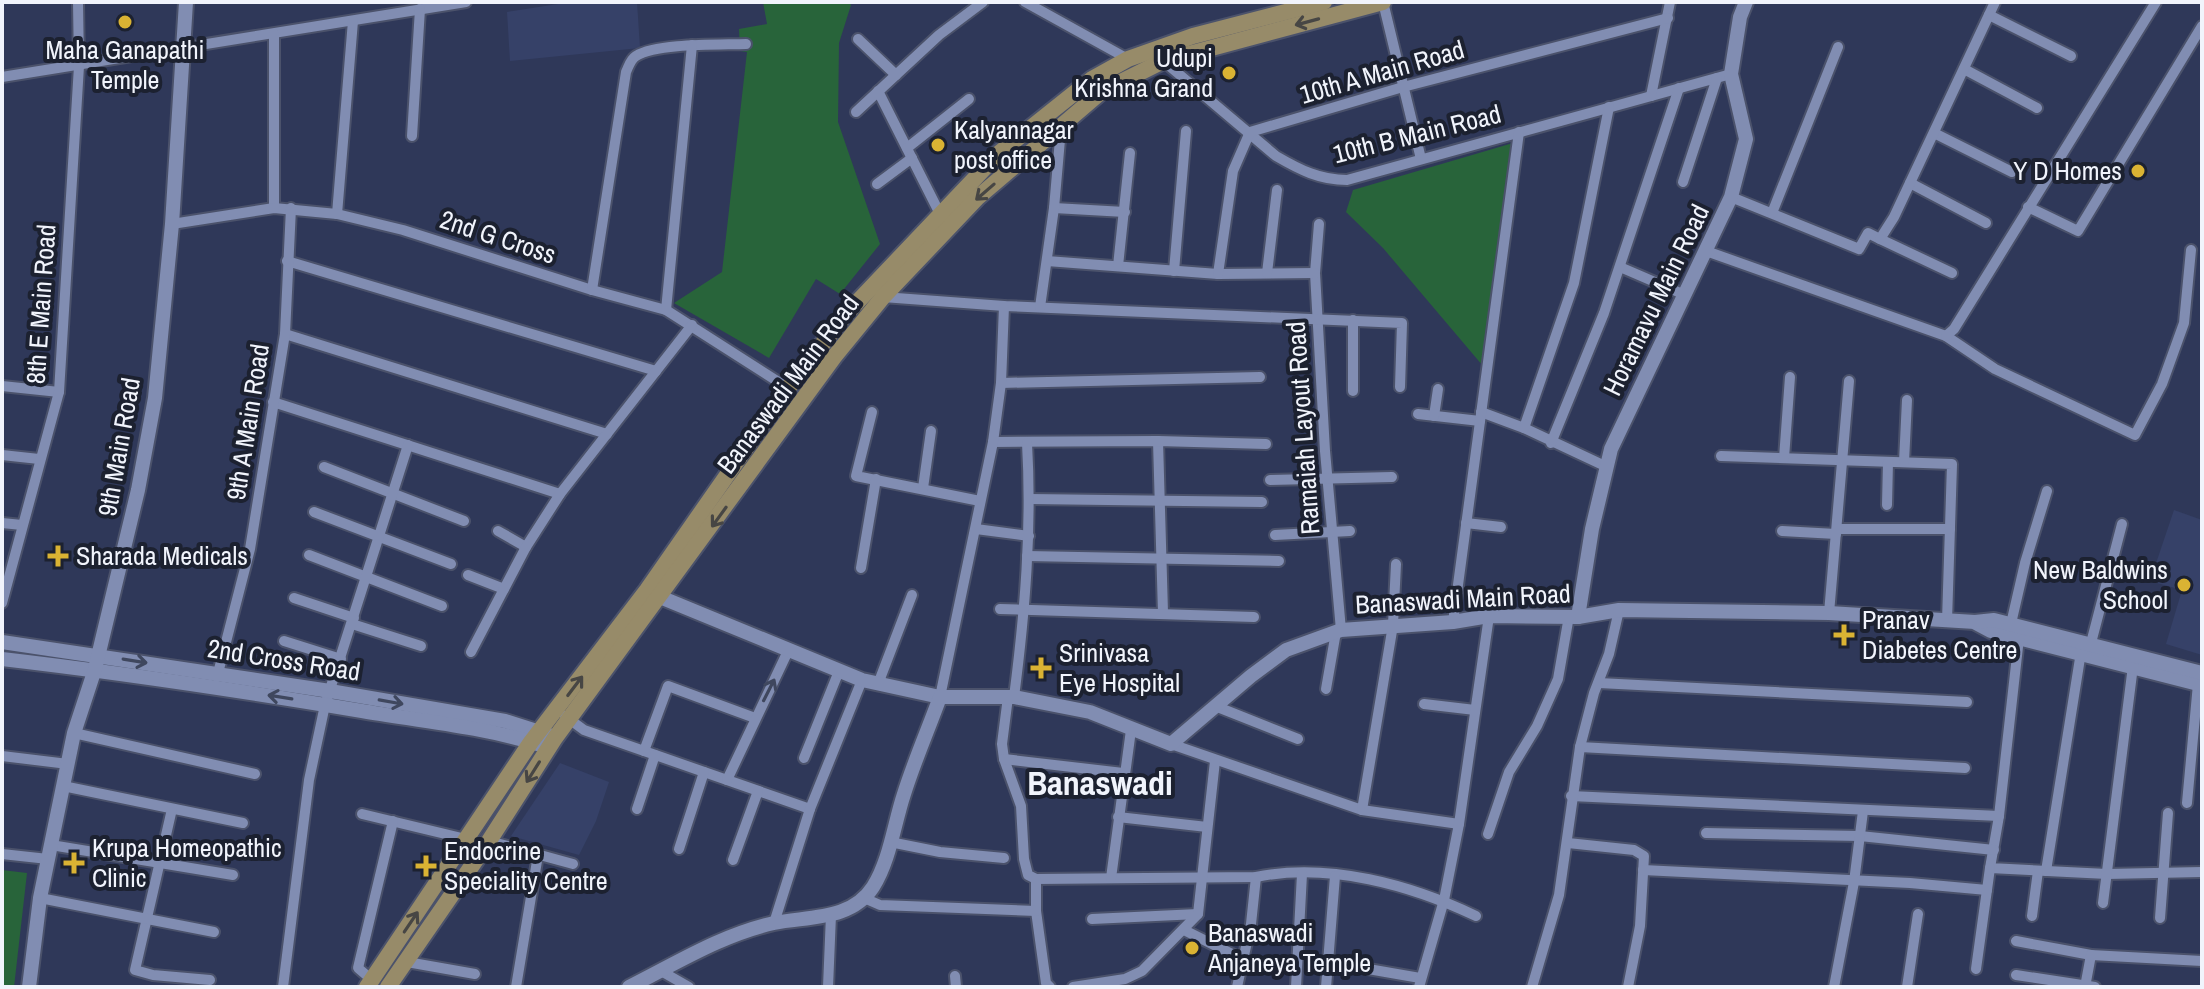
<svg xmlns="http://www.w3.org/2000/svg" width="2204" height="989" viewBox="0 0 2204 989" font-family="'Archivo Narrow',sans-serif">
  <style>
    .built { fill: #364168 }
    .green { fill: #28643a }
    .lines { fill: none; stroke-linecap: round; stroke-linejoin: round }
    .street-casing { stroke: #4b526b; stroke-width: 14 }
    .secondary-casing { stroke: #4b526b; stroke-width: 18 }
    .primary-casing { stroke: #4b526b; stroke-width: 20 }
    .street { stroke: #818db2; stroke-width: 10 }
    .secondary { stroke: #818db2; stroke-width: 14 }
    .primary { stroke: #978b69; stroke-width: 16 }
    .oneway { stroke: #474644 }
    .oneway2 { stroke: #3f475e }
    .poi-dot { fill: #dab333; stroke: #1c2130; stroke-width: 3 }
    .labels { text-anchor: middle; stroke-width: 8; stroke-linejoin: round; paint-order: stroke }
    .poi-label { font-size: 26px; fill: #f1f4fc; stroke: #1c2130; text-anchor: start }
    .street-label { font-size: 26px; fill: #f1f4fc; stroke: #1c2130 }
    .district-label { font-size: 34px; font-weight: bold; fill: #f1f4fc; stroke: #1c2130 }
  </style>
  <rect width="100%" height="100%" fill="#2f3859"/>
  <g class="built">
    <polygon points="571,2 637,2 640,48 510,61 507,12"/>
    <polygon points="2174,510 2202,520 2202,655 2166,644 2182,590 2150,581"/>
    <polygon points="560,763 609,782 596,821 579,855 511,836"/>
  </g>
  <g class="green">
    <polygon points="763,2 849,2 851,5 839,43 838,122 880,244 840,294 816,279 769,358 674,303 722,272 747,52 740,51 739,29 767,24"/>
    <polygon points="1513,143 1483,366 1383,248 1346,212 1353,190"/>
    <polygon points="2,870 27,873 14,987 2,987"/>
  </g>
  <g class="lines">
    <g class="street-casing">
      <g id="street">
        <polyline points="1025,2 1128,59"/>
        <polyline points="1383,2 1421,159"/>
        <polyline points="1989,15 2071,56"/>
        <polyline points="858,39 896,75"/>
        <path d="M1161 59 1276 156C1300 170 1320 180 1347 180L1731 74"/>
        <polyline points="1964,69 2037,108"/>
        <polyline points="2,77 466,2"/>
        <polyline points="878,91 940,214"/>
        <polyline points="1651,96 1670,2"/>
        <polyline points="856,112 939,35 983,2"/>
        <polyline points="1934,133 2012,172"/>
        <polyline points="412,136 420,9"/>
        <polyline points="907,148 969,99"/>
        <polyline points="1683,182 1717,78"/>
        <polyline points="1910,183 1986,223"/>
        <polyline points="877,184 912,158"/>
        <polyline points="1731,197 1859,249 1868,233 1880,239 1894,217 1995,2"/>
        <polyline points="2028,207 2078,231 2202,26"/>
        <polyline points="274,208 274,34"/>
        <polyline points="1054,208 1125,212"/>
        <polyline points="1772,213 1838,47"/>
        <polyline points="337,214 353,21"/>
        <polyline points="172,224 274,208 337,214 403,230 592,290 666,310 788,388"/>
        <polyline points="1319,224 1315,273 1325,451 1341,630"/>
        <polyline points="1880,239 1952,273"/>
        <polyline points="1706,251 1946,336 1995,369 2135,435 2162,384 2184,323 2191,250"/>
        <polyline points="287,261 656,371"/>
        <polyline points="1047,261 1218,274 1315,273"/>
        <polyline points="1118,266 1130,153"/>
        <polyline points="1620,267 1685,295"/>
        <polyline points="1174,271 1186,131"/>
        <polyline points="1267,273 1277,190"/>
        <polyline points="1218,274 1233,171 1250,132 1403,87 1668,18"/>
        <path d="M592 290 626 72C629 66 630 60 636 56 657 43 720 45 746 44"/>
        <polyline points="881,295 883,297 1004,306 1402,323 1400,387"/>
        <polyline points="1040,307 1054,208 1061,128"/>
        <polyline points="666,310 692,45"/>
        <polyline points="285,334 607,434"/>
        <polyline points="1946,336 1954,329 2156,2"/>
        <polyline points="1001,383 1260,377"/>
        <polyline points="2,386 59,392"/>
        <polyline points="1353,391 1353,320"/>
        <polyline points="273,402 560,494"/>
        <polyline points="872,412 856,476 980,501"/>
        <polyline points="1481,412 1524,428 1605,466"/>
        <polyline points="1418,414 1480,421"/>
        <polyline points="1434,416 1438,389"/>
        <polyline points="1524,428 1574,283 1609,107"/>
        <polyline points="1158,441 1163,613"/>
        <polyline points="993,442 1158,441 1266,444"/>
        <polyline points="1551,443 1604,313 1679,88"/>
        <polyline points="2,455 39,459"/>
        <polyline points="1721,456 1952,464 1947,621"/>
        <polyline points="1784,458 1790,377"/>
        <polyline points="1904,462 1907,400"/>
        <polyline points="324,467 464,521"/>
        <polyline points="1270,480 1392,477"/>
        <polyline points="923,488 931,431"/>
        <polyline points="1030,499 1262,502"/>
        <polyline points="1887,505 1888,462"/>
        <polyline points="314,512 451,564"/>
        <polyline points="2,523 22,525"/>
        <polyline points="1466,523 1501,527"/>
        <polyline points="976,529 1029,536"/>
        <polyline points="1837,529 1950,529"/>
        <polyline points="498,531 526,547"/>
        <polyline points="1782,531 1836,534"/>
        <polyline points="1275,535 1350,531"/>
        <polyline points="309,555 442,606"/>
        <polyline points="1027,556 1279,561"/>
        <polyline points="861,568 876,479"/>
        <polyline points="468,575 504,589"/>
        <polyline points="294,598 354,618"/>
        <polyline points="2,603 59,392 79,66 78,2"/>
        <polyline points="1000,609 1254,617"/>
        <polyline points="1829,613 1849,381"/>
        <polyline points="1453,622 1519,132"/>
        <polyline points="352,624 421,646"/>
        <polyline points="2010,628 2025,563 2047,491"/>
        <polyline points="2019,638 1999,816 1990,868 2107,874 2202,872"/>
        <polyline points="284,641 341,659"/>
        <polyline points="2091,643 2122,524"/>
        <polyline points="471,652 526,547 560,494 692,325"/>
        <polyline points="217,677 250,549 285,334 291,208"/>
        <polyline points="1599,683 1967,702"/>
        <polyline points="878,684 912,595"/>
        <polyline points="1326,689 1336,632"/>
        <polyline points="940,697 993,442 1001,383 1004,306"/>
        <path d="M1008 697 1002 744 1004 759 1021 806 1024 859 1028 875 1036 879 1256 877C1329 862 1411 885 1476 916"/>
        <path d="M1014 697C1025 612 1032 528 1027 443"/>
        <polyline points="1424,704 1475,710"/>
        <polyline points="1215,706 1298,739"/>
        <polyline points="565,716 584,730 810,809"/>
        <polyline points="74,733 255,774"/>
        <polyline points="1171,744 1362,810 1459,824"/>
        <polyline points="1580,747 1965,768"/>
        <polyline points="644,751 668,686 755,718"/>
        <polyline points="2,756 68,764"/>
        <polyline points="804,758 839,671"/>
        <polyline points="1004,759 1123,773"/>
        <polyline points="727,780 788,651"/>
        <polyline points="63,786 243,823"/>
        <polyline points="1571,796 1999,816"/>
        <polyline points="2187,803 2198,684"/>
        <polyline points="172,809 135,970 153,975 210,980"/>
        <polyline points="637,809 655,755"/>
        <polyline points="1362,810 1393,625 1396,564"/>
        <polyline points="362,814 466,839"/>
        <polyline points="1118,817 1207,827"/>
        <polyline points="1706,833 1860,836 1994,850"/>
        <polyline points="1488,834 1509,772 1537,726 1558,679 1569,616"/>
        <polyline points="489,841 573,864"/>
        <polyline points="890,842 940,852 1004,858"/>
        <polyline points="1568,843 1634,850 1644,856 1640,926 1628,987"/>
        <polyline points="51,845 233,875"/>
        <polyline points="679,849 704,772"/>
        <polyline points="2,854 48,859"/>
        <polyline points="733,860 758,791"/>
        <polyline points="1643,870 1910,883 1987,890"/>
        <polyline points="2046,871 2081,652"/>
        <polyline points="1111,878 1131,730"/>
        <polyline points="1036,879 1036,911 1046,983 1050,987"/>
        <polyline points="40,898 214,932"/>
        <polyline points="864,898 880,905 1036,911"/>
        <polyline points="2103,903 2133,666"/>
        <polyline points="2032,916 2038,871"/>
        <polyline points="2160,918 2168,813"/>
        <polyline points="1092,919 1198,914"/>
        <polyline points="774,923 810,809 862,680"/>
        <polyline points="1184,930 1244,960"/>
        <polyline points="2016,941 2091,955"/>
        <polyline points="407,962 475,974"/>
        <polyline points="1328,962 1420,978"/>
        <polyline points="1976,969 1990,868"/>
        <polyline points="661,971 689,987"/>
        <polyline points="2016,975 2095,987"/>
        <polyline points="955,976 956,987"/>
        <polyline points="372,980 358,968 393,821"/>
        <polyline points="283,987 309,780 325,705 408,445"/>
        <polyline points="516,987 538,855"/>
        <polyline points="828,987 831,915"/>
        <polyline points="1073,987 1125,979 1142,971 1198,914 1215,761"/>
        <polyline points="1237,987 1251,924 1256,877"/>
        <polyline points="1296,987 1302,874"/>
        <polyline points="1326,987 1335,876"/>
        <polyline points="1419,987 1444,900 1459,824 1489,616"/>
        <polyline points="1532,987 1559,895 1580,747 1594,693 1609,654 1619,610"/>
        <polyline points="1834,987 1854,882 1863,811"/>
        <polyline points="1907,987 1918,914"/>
        <polyline points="2085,987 2091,955 2202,961"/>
      </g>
    </g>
    <g class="secondary-casing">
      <g id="secondary">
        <polyline points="660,597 862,680 940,697"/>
        <polyline points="1578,617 1592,529 1611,449 1731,197 1746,139 1731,74 1740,17 1746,2"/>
        <polyline points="1976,623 1991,631 2202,685"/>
        <polyline points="2,642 330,691 505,721 549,735"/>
        <path d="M2 659C123 673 242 691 362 711 422 721 483 727 541 745"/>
        <polyline points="29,987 40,898 74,733 95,669 138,490 155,398 172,224 186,2"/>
        <path d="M629 987C677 963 721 935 774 923 808 916 851 921 873 887 890 860 894 824 904 794 914 762 928 730 940 697H1014L1090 712 1171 744 1251 676 1286 650 1341 630 1453 622 1489 616 1578 617 1619 610 1829 613 1975 622 1994 620 2202 673"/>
      </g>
    </g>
    <g class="primary-casing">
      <g id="primary">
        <polyline points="367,987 531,742 647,590 788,388 846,314 998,154 1092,79 1128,59 1193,36 1324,2"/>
        <polyline points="388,987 489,841 555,738 834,357 883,297 977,198 1101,92 1163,61 1383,2"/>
      </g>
    </g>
    <use href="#street" class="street"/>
    <use href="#secondary" class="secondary"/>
    <use href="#primary" class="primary"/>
  </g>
  <defs><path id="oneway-shaft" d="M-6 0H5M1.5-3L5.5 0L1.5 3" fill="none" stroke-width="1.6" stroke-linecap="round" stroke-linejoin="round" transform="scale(2)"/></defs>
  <g class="oneway">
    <use href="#oneway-shaft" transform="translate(1307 22) rotate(165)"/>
    <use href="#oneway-shaft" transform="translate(985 192) rotate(139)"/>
    <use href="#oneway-shaft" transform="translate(719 517) rotate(126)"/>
    <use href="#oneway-shaft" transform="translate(575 686) rotate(-53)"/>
    <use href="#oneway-shaft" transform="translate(533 772) rotate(122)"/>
    <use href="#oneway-shaft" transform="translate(411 922) rotate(-56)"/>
  </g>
  <g class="oneway2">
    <use href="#oneway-shaft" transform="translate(135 661) rotate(9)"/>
    <use href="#oneway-shaft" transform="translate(769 690) rotate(-63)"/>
    <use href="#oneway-shaft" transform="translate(280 697) rotate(-171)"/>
    <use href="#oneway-shaft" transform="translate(391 702) rotate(10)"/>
  </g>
  <g class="poi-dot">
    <circle cx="125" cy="22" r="8"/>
    <circle cx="1229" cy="73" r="8"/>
    <circle cx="938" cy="145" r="8"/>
    <circle cx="2138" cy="171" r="8"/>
    <path d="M54 544h8v8h8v8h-8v8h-8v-8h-8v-8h8z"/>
    <circle cx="2184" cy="585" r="8"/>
    <path d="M1840 623h8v8h8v8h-8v8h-8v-8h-8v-8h8z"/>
    <path d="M1037 656h8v8h8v8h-8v8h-8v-8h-8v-8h8z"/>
    <path d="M70 851h8v8h8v8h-8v8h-8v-8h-8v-8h8z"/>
    <path d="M422 854h8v8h8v8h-8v8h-8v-8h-8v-8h8z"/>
    <circle cx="1192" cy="948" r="8"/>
  </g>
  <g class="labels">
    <g class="poi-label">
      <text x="125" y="59" text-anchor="middle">Maha Ganapathi<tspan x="125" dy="30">Temple</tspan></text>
      <text x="1213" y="67" text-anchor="end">Udupi<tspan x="1213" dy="30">Krishna Grand</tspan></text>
      <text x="954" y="139">Kalyannagar<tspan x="954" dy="30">post office</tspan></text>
      <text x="2122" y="180" text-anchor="end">Y D Homes</text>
      <text x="76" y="565">Sharada Medicals</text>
      <text x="2168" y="579" text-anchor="end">New Baldwins<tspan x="2168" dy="30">School</tspan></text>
      <text x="1862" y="629">Pranav<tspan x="1862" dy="30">Diabetes Centre</tspan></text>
      <text x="1059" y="662">Srinivasa<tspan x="1059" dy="30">Eye Hospital</tspan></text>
      <text x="92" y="857">Krupa Homeopathic<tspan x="92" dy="30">Clinic</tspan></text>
      <text x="444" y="860">Endocrine<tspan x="444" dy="30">Speciality Centre</tspan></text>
      <text x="1208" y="942">Banaswadi<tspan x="1208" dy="30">Anjaneya Temple</tspan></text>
    </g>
    <g class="street-label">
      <text transform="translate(1382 72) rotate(-16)" y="9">10th A Main Road</text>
      <text transform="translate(1417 134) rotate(-14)" y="9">10th B Main Road</text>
      <text transform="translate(498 237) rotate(18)" y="9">2nd G Cross</text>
      <text transform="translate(1656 300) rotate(-64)" y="9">Horamavu Main Road</text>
      <text transform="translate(41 304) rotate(-86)" y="9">8th E Main Road</text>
      <text transform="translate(788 384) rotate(-53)" y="9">Banaswadi Main Road</text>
      <text transform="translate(248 422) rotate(-81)" y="9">9th A Main Road</text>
      <text transform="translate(1303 428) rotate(-94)" y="9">Ramaiah Layout Road</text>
      <text transform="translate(119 447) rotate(-80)" y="9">9th Main Road</text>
      <text transform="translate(1463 599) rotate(-3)" y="9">Banaswadi Main Road</text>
      <text transform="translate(284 660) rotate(9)" y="9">2nd Cross Road</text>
    </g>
    <g class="district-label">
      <text x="1100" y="795">Banaswadi</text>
    </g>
  </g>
  <rect width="2204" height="989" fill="none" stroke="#f1f4fc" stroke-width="8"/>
</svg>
